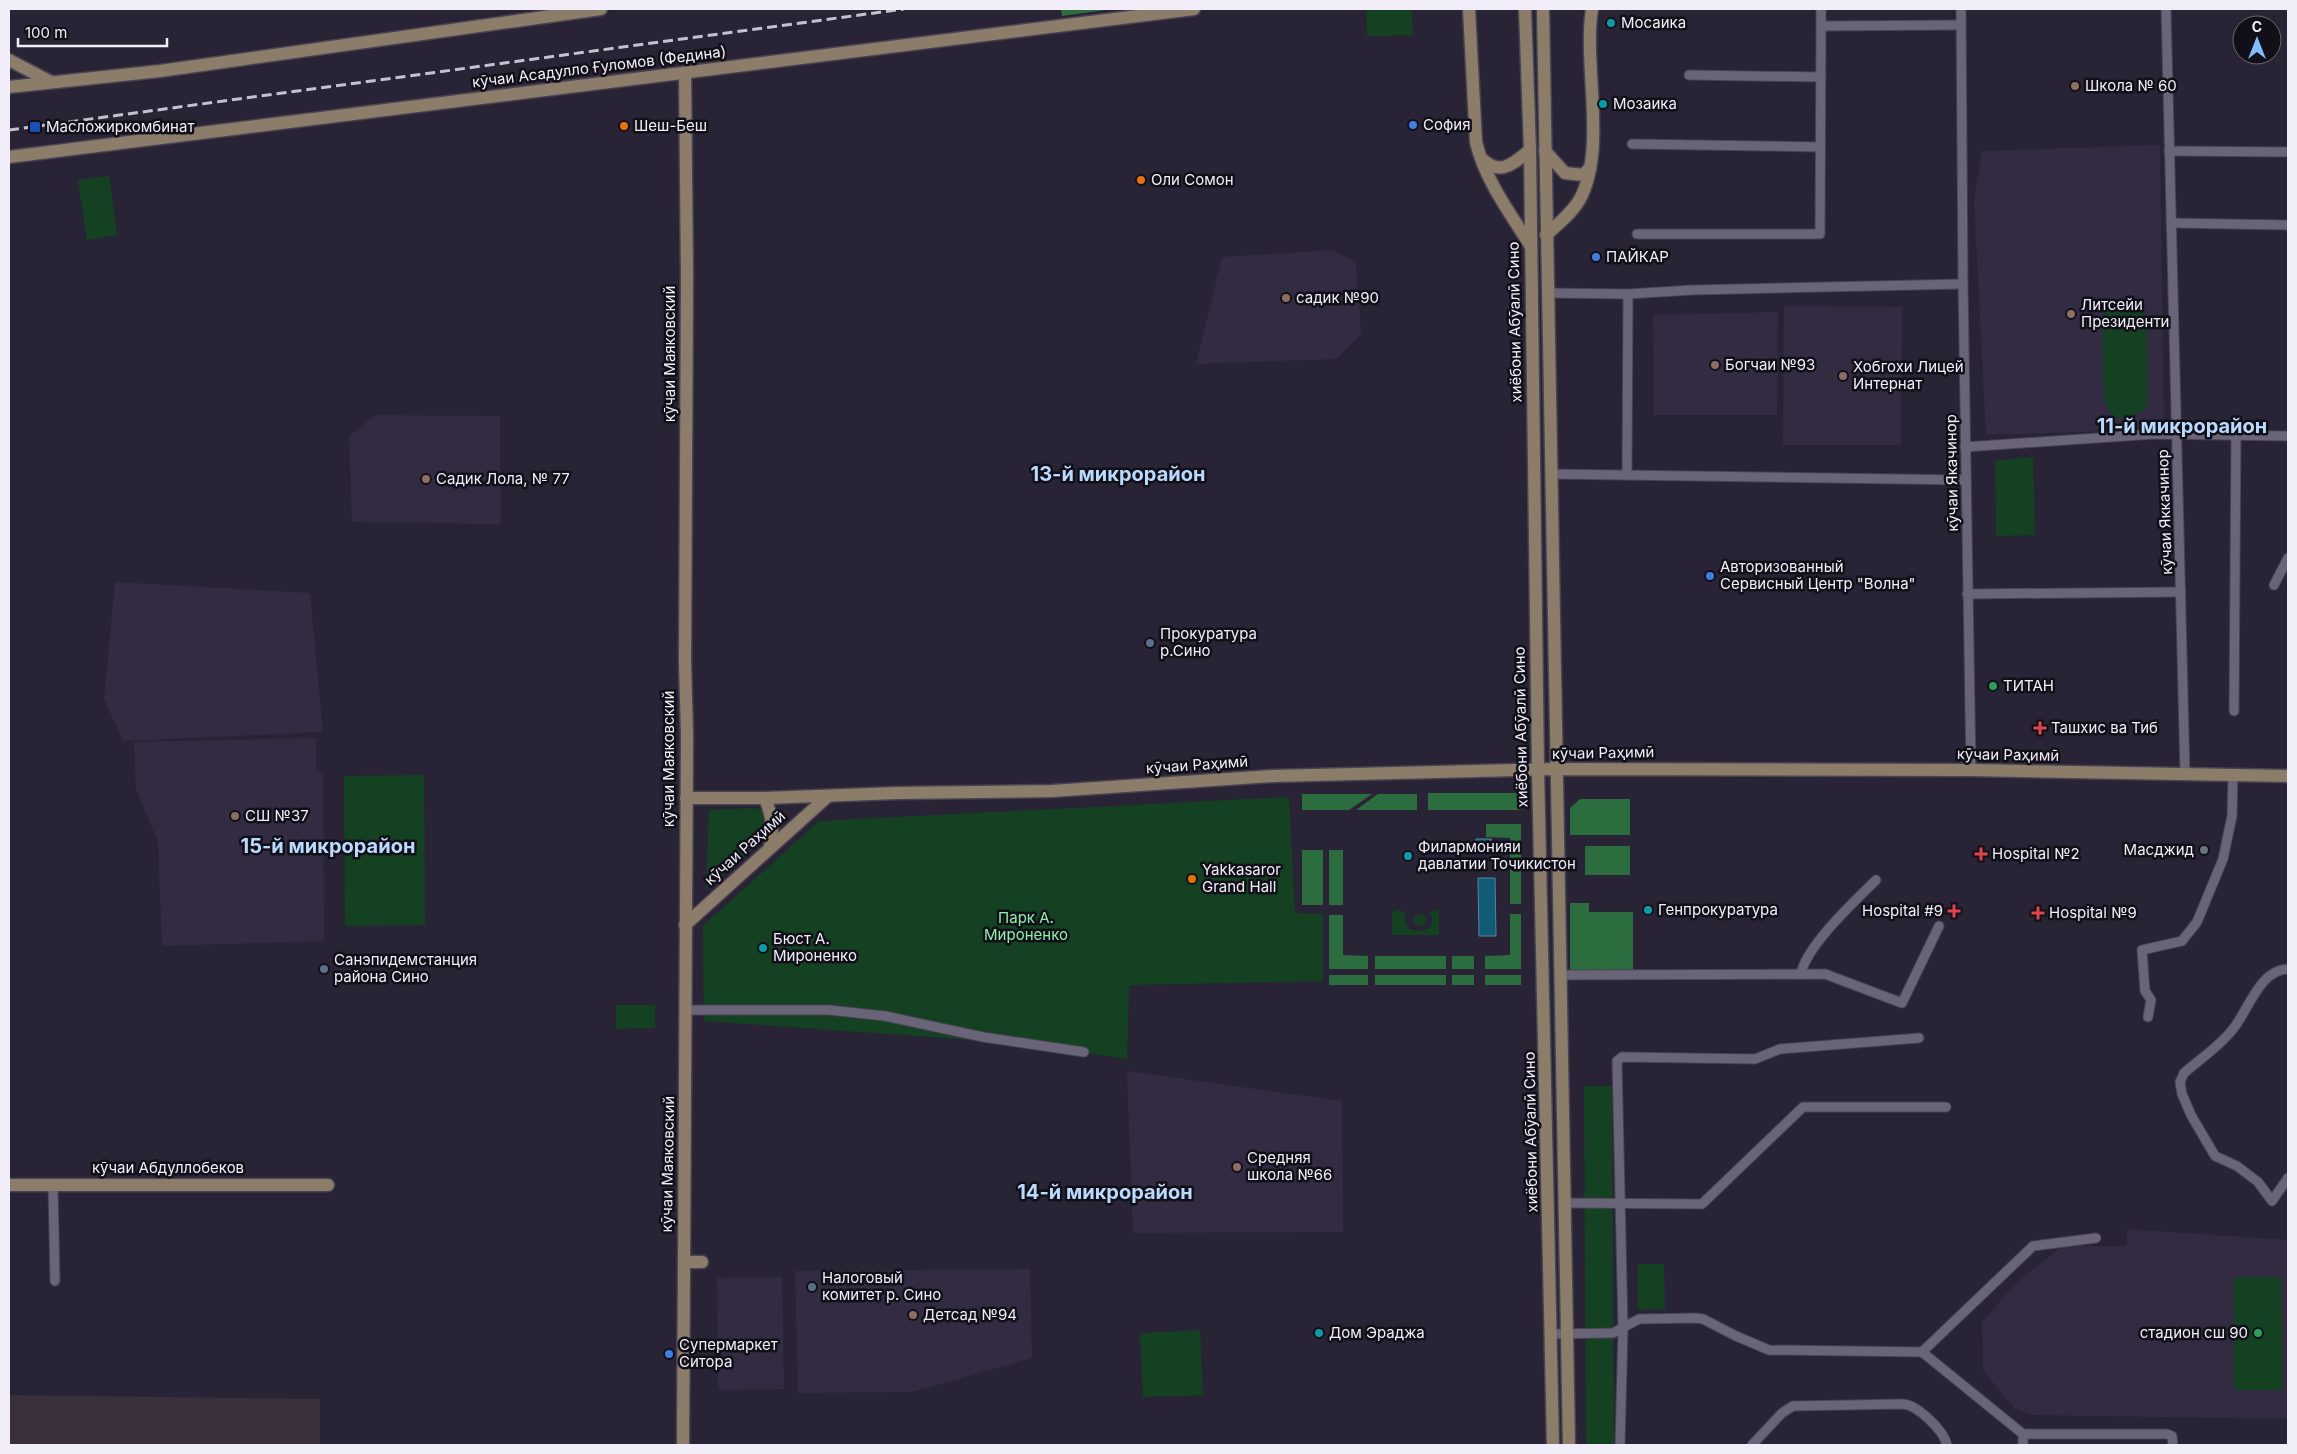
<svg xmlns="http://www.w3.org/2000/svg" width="2297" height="1454" viewBox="0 0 2297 1454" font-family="Inter,sans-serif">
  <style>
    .built { fill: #322b42 }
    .industrial { fill: #392f3d }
    .green { fill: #144122 }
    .forest { fill: #2b6d3f }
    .water { fill: #125b77; stroke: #55879e }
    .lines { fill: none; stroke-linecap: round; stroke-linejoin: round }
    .street-casing { stroke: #484352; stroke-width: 11 }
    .secondary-casing { stroke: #484352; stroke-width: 15 }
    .street { stroke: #696478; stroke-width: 9 }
    .secondary { stroke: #8c7c6a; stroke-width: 12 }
    .rail { stroke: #c5c2cf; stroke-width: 3; stroke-dasharray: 10 5; stroke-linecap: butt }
    .culture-dot { fill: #0f9aa8; stroke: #110f17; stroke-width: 2 }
    .education-dot { fill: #8d6e63; stroke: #110f17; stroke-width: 2 }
    .shop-dot { fill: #3f7fe0; stroke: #110f17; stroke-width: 2 }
    .food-dot { fill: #e8710a; stroke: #110f17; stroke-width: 2 }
    .transit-dot { fill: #1a4fb4; stroke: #110f17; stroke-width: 2 }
    .service-dot { fill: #5c6f8a; stroke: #110f17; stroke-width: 2 }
    .leisure-dot { fill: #2e9e5b; stroke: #110f17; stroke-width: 2 }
    .health-dot { fill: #e0444e; stroke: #110f17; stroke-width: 2 }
    .worship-dot { fill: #6b7280; stroke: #110f17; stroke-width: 2 }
    .labels { text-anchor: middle; stroke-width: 5; stroke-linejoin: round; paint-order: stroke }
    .poi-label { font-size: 15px; fill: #f1eefa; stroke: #110f17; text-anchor: start }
    .street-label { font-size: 15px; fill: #f1eefa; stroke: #110f17 }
    .park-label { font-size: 15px; fill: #92eea8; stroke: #110f17 }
    .district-label { font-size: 20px; font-weight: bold; fill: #b9dafd; stroke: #110f17 }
  </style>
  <rect width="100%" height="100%" fill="#292435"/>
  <g class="built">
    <polygon points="2160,145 2164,429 1986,435 1974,199 1982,151"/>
    <polygon points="1332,250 1356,262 1361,334 1336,359 1196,364 1222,257"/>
    <polygon points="1784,306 1902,307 1901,445 1783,445"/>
    <polygon points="1778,312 1777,415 1654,415 1653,315"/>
    <polygon points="376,415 500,416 501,524 352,522 349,436"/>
    <polygon points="115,582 310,593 323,732 123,741 104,699"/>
    <polygon points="316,738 316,769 323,775 324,941 162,946 158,842 136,789 134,742"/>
    <polygon points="1127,1071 1342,1101 1343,1232 1133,1233"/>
    <polygon points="2127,1229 2288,1240 2288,1419 2032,1415 2014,1408 1983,1370 1982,1322 2021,1278 2064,1246 2126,1246"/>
    <polygon points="1030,1269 1032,1358 912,1392 798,1393 795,1271"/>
    <polygon points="782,1277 784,1389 718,1390 717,1278"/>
  </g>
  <polygon class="industrial" points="9,1395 320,1399 320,1445 9,1445"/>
  <g class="green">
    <polygon points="1366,9 1412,9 1413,35 1367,36"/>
    <polygon points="109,176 117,235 87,240 78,180"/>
    <path d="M2124 301 2138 305 2146 316 2148 383 2147 407C2136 417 2112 426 2106 404 2103 396 2102 321 2104 314 2105 311 2109 307 2111 304Z"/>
    <polygon points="2033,457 2035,535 1996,536 1995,461"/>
    <polygon points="424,775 425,925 345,926 344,776"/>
    <polygon points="1289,797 1295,913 1323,914 1323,981 1129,985 1127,1059 1030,1044 704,1021 703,926 819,821"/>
    <polygon points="751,808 762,809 770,829 765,837 706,889 709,810"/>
    <path d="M1399 910 1405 914V923L1409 929C1419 932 1425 932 1432 925V917L1429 913 1435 910 1439 912V935H1392V912Z"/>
    <circle cx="1420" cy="920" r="6"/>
    <polygon points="616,1005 655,1005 655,1028 616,1029"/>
    <polygon points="1584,1086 1612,1086 1614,1445 1586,1445"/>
    <polygon points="1664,1264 1665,1309 1638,1310 1638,1264"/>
    <polygon points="2234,1277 2281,1277 2283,1390 2234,1390"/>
    <polygon points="1200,1330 1203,1395 1143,1397 1140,1333"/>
  </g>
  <g class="forest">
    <polygon points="1061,9 1113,9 1062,16"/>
    <rect x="1428" y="793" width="93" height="17"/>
    <polygon points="1302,794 1372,794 1349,810 1302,810"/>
    <polygon points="1378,794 1417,794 1417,810 1356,810"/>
    <polygon points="1580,799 1630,799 1630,835 1570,835 1570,808"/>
    <polygon points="1486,824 1521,824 1521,859 1510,859 1510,838 1486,837"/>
    <rect x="1585" y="846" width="45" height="29"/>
    <rect x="1302" y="850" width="21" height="55"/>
    <rect x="1329" y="850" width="14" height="55"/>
    <rect x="1510" y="870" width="11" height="34"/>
    <polygon points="1570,903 1589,903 1589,912 1633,912 1633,970 1570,970"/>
    <polygon points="1510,914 1521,914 1521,969 1485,969 1485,956 1510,955"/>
    <polygon points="1329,915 1343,915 1343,955 1368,956 1368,969 1329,969"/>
    <rect x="1375" y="956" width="71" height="13"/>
    <rect x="1452" y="956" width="22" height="13"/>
    <rect x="1329" y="975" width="39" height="10"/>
    <rect x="1375" y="975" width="71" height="10"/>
    <rect x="1452" y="975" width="22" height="10"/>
    <rect x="1485" y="975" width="36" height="10"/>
  </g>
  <g class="water">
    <rect x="1476" y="839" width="15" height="12"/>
    <polygon points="1478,878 1495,878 1496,936 1479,936"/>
  </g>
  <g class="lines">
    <g class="street-casing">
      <g id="street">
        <polyline points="1961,9 1963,284 1971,770"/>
        <polyline points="2166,9 2185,774"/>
        <polyline points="1821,26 1821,9"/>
        <polyline points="1689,75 1821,77"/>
        <polyline points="1632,144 1820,147"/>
        <polyline points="2169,151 2288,152"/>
        <polyline points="2171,223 2288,225"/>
        <polyline points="1637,234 1820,234 1821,26 1961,25"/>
        <polyline points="1547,293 1628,294 1692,290 1963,284"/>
        <polyline points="1965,447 2155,434 2288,436"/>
        <polyline points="1550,474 1966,480"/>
        <polyline points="1627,475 1628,294"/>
        <polyline points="2274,585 2288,558"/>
        <polyline points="1967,594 2181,592"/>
        <polyline points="2234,711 2236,435"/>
        <path d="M2288 969C2260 969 2248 1011 2233 1029 2220 1046 2200 1059 2184 1073L2180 1082 2182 1094 2191 1115 2215 1156 2237 1166 2258 1182 2272 1201 2288 1178"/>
        <path d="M1801 974C1806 946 1855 901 1876 880"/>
        <polyline points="1560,975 1825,974 1902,1003 1939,926"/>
        <polyline points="685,1010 829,1010 885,1016 983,1037 1084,1052"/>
        <polyline points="2148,1017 2151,1000 2145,991 2142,950 2182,941 2197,922 2223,859 2232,816 2233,775"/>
        <polyline points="53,1185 55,1281"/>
        <polyline points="1564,1203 1702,1204 1803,1107 1946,1107"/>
        <polyline points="1551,1334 1613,1333 1639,1319 1695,1318 1703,1319 1736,1336 1769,1350 1922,1352 2033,1246 2096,1238"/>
        <polyline points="1922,1352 2023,1434 2023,1445"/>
        <polyline points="2023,1434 2167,1434 2172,1436 2173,1445"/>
        <polyline points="1620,1445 1623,1328 1617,1061 1622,1057 1755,1059 1780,1049 1919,1038"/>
        <path d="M1752 1445 1782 1413 1793 1406 1903 1404C1918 1405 1944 1431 1947 1445"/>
      </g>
    </g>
    <g class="secondary-casing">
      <g id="secondary">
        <path d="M1469 9 1476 142C1485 180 1510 213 1530 245"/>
        <polyline points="1525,9 1530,150 1538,770 1553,1445"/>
        <polyline points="1543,9 1569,1445"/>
        <polyline points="9,60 51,82"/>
        <polyline points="9,87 160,71 601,9"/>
        <polyline points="1545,151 1565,173 1583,175 1590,168"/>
        <polyline points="9,157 1194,9"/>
        <path d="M1481 158C1500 177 1513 164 1530 150"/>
        <path d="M1546 235C1558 224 1572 213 1580 199 1607 148 1583 65 1592 9"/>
        <polyline points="686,798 765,798 897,793 1052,791 1273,776 1555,769 1971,770 2288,776"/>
        <path d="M765 798C772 816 774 828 770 847"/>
        <polyline points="685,925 828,796"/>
        <polyline points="9,1185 328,1185"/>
        <polyline points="684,1262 702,1262"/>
        <polyline points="683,1445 687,735 685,662 687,275 685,73"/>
      </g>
    </g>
    <use href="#street" class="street"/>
    <use href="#secondary" class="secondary"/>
    <polyline class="rail" points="9,130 904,9"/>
  </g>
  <g class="culture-dot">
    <circle cx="1611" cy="23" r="5"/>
    <circle cx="1603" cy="104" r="5"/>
    <circle cx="1408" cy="856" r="5"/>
    <circle cx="1648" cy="910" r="5"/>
    <circle cx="763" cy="948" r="5"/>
    <circle cx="1319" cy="1333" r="5"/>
  </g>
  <g class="education-dot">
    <circle cx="2075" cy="86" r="5"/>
    <circle cx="1286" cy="298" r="5"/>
    <circle cx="2071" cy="314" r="5"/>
    <circle cx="1715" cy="365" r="5"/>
    <circle cx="1843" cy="376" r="5"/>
    <circle cx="426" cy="479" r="5"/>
    <circle cx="235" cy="816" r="5"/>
    <circle cx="1237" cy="1167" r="5"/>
    <circle cx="913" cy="1315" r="5"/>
  </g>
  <g class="shop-dot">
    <circle cx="1413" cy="125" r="5"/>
    <circle cx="1596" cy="257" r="5"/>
    <circle cx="1710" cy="576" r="5"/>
    <circle cx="669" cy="1354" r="5"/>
  </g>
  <g class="food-dot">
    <circle cx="624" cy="126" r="5"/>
    <circle cx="1141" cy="180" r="5"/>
    <circle cx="1192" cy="879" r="5"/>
  </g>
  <rect class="transit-dot" x="29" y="121" width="12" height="12" rx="2.5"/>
  <g class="service-dot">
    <circle cx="1150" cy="643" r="5"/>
    <circle cx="324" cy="969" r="5"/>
    <circle cx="812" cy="1287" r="5"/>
  </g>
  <g class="leisure-dot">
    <circle cx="1993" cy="686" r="5"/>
    <circle cx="2258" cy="1333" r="5"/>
  </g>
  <g class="health-dot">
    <path d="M2037.5 720.5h5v5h5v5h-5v5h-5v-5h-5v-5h5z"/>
    <path d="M1978.5 846.5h5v5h5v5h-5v5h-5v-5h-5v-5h5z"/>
    <path d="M1951.5 903.5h5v5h5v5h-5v5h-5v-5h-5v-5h5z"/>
    <path d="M2035.5 905.5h5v5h5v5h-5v5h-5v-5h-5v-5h5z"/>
  </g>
  <circle class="worship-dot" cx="2204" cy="850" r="5"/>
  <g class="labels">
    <g class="poi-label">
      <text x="1621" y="28">Мосаика</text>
      <text x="2085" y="91">Школа № 60</text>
      <text x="1613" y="109">Мозаика</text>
      <text x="1423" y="130">София</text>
      <text x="634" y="131">Шеш-Беш</text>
      <text x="46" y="132">Масложиркомбинат</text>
      <text x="1151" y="185">Оли Сомон</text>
      <text x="1606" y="262">ПАЙКАР</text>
      <text x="1296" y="303">садик №90</text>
      <text x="2081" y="310">Литсейи<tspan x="2081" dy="17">Президенти</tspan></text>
      <text x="1725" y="370">Богчаи №93</text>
      <text x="1853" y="372">Хобгохи Лицей<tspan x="1853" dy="17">Интернат</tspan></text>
      <text x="436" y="484">Садик Лола, № 77</text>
      <text x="1720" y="572">Авторизованный<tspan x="1720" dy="17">Сервисный Центр "Волна"</tspan></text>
      <text x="1160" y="639">Прокуратура<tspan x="1160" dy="17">р.Сино</tspan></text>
      <text x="2003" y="691">ТИТАН</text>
      <text x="2051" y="733">Ташхис ва Тиб</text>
      <text x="245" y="821">СШ №37</text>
      <text x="1418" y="852">Филармонияи<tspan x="1418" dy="17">давлатии Точикистон</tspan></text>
      <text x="2194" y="855" text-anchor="end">Масджид</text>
      <text x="1992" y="859">Hospital №2</text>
      <text x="1202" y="875">Yakkasaror<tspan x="1202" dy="17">Grand Hall</tspan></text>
      <text x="1658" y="915">Генпрокуратура</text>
      <text x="1943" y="916" text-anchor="end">Hospital #9</text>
      <text x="2049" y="918">Hospital №9</text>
      <text x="773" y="944">Бюст А.<tspan x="773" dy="17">Мироненко</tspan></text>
      <text x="334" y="965">Санэпидемстанция<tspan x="334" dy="17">района Сино</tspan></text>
      <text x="1247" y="1163">Средняя<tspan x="1247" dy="17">школа №66</tspan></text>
      <text x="822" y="1283">Налоговый<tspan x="822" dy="17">комитет р. Сино</tspan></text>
      <text x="923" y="1320">Детсад №94</text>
      <text x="1329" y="1338">Дом Эраджа</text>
      <text x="2248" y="1338" text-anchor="end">стадион сш 90</text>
      <text x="679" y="1350">Супермаркет<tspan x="679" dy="17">Ситора</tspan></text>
    </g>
    <g class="street-label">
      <text transform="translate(599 67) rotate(-7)" y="5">кӯчаи Асадулло Ғуломов (Федина)</text>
      <text transform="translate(1515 322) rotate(-91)" y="5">хиёбони Абӯалӣ Сино</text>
      <text transform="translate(670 354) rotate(-90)" y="5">кӯчаи Маяковский</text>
      <text transform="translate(1952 473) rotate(-91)" y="5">кӯчаи Якачинор</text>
      <text transform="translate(2165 512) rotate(-92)" y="5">кӯчаи Яккачинор</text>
      <text transform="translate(1521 727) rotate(-91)" y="5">хиёбони Абӯалӣ Сино</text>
      <text transform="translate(1603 753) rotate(-1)" y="5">кӯчаи Раҳимӣ</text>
      <text transform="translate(2008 755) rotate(1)" y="5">кӯчаи Раҳимӣ</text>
      <text transform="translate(669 759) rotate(-90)" y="5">кӯчаи Маяковский</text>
      <text transform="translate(1197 765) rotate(-4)" y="5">кӯчаи Раҳимӣ</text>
      <text transform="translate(745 848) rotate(-42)" y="5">кӯчаи Раҳимӣ</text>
      <text transform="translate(1531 1132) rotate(-91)" y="5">хиёбони Абӯалӣ Сино</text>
      <text transform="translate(668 1164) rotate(-89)" y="5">кӯчаи Маяковский</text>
      <text x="168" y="1173">кӯчаи Абдуллобеков</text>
    </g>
    <g class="park-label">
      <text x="1026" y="923">Парк А.<tspan x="1026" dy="17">Мироненко</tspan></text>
    </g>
    <g class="district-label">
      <text x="2182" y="433">11-й микрорайон</text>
      <text x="1118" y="481">13-й микрорайон</text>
      <text x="328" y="853">15-й микрорайон</text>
      <text x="1105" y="1199">14-й микрорайон</text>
    </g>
  </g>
  <rect width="2297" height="1454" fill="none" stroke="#f1eefa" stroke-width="20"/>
  <g transform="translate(2257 40)"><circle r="24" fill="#110f17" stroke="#6b6872"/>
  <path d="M0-4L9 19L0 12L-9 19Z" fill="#81bcfa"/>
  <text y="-8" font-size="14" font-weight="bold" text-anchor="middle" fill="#f1eefa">С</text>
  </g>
  <path d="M18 38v8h149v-8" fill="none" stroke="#f1eefa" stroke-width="2.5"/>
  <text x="25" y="38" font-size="15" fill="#f1eefa" stroke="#110f17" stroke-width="4" paint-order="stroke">100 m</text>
</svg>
